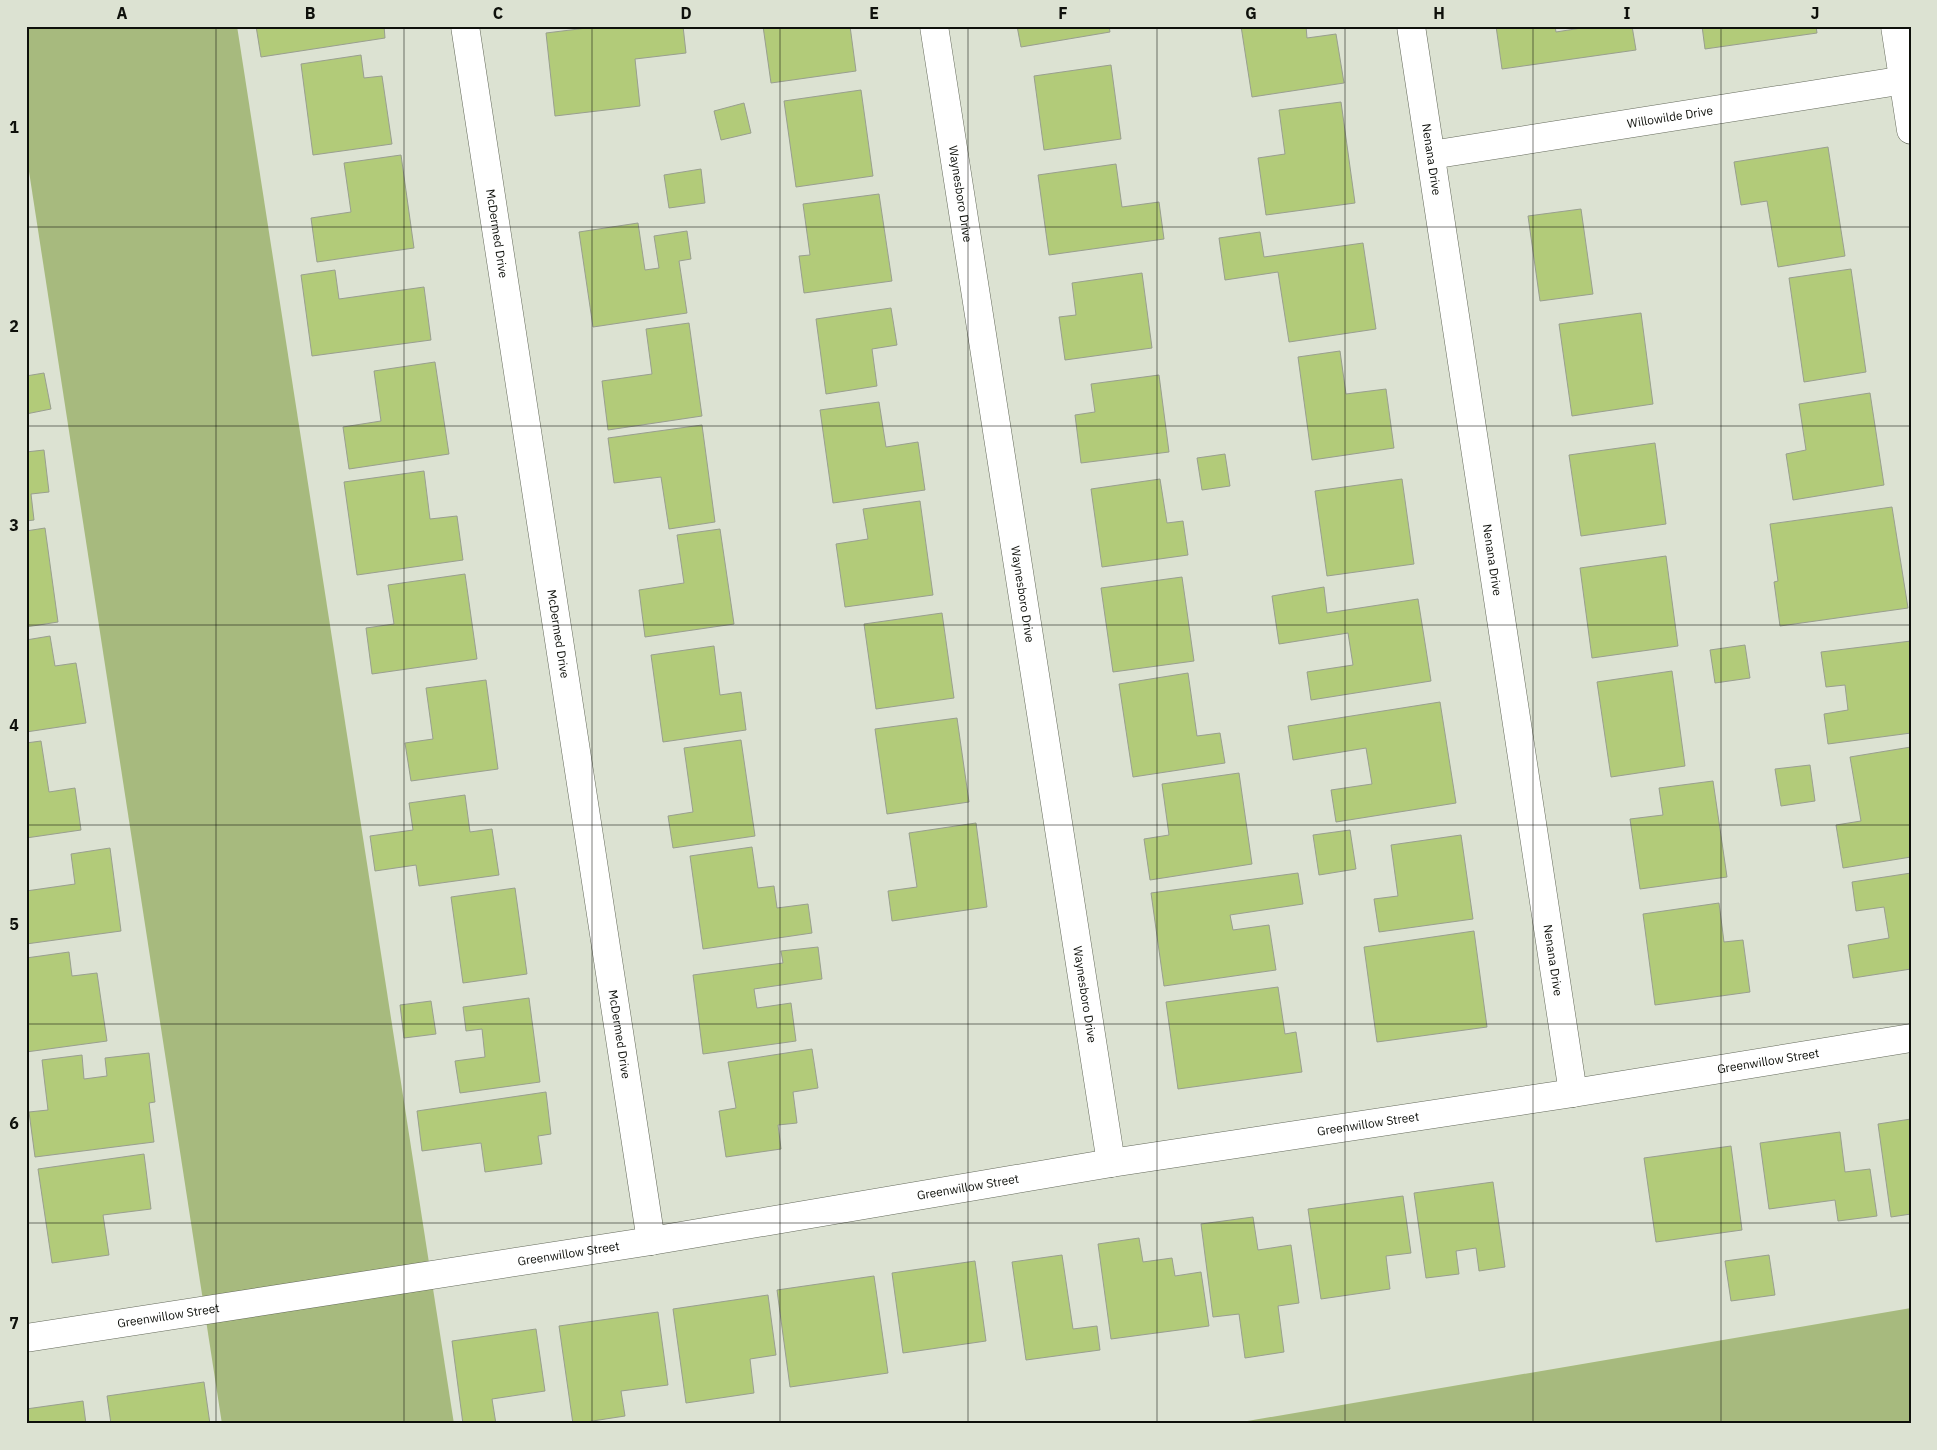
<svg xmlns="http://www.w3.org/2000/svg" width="1937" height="1450" viewBox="0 0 1937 1450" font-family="'IBM Plex Sans',sans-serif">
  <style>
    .grass { fill: #a7ba7e }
    .building { fill: #b2cb79; stroke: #999f8f }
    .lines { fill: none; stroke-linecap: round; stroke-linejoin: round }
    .minor-casing { stroke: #656a5c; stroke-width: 29 }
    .minor { stroke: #fff; stroke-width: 28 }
    .grid { fill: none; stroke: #0e100b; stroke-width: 1; stroke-opacity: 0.55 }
    .labels { text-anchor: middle; stroke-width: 4.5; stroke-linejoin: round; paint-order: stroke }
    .street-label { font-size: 12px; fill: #0e100b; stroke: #dce2d2 }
    .neatline { fill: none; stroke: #0e100b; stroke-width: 2 }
    .grid-label { font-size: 16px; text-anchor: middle; font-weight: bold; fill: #0e100b }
  </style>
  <rect width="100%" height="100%" fill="#dce2d2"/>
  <g class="grass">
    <polygon points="26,26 237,26 454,1424 222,1424 26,152"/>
    <polygon points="1911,1308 1911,1424 1230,1424"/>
  </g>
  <g class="building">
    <polygon points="256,26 384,26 385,38 261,57"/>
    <polygon points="603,26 683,26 686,53 635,59 640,106 555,116 546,33"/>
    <polygon points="763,26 850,26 856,71 771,83"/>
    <polygon points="1017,26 1109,26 1110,32 1021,47"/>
    <polygon points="1241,26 1306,26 1307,38 1336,34 1344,83 1252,97"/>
    <polygon points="1496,26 1555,26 1556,32 1594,26 1632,26 1636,50 1502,69"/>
    <polygon points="1702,26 1816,26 1817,33 1705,49"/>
    <polygon points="361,55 364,78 382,76 392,144 313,155 301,64"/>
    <polygon points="1111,65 1121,139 1044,150 1034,76"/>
    <polygon points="861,90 873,176 796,187 784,101"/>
    <polygon points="1341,102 1355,203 1266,215 1258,158 1285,154 1279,110"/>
    <polygon points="744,103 751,133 721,140 714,111"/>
    <polygon points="1828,147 1845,256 1778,267 1767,201 1741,205 1734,162"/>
    <polygon points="401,155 414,248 317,262 311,218 351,212 344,163"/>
    <polygon points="1116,164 1122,207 1159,202 1164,239 1049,255 1038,175"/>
    <polygon points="701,169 705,203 669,208 664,175"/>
    <polygon points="879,194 892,281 804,293 799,256 810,255 803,204"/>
    <polygon points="1581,209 1593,294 1540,301 1528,216"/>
    <polygon points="638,223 645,270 659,268 654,236 687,231 691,259 679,261 687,313 593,327 579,232"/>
    <polygon points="1260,232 1264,257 1363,243 1376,329 1289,342 1278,272 1225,280 1219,238"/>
    <polygon points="1851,269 1866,372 1804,382 1789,278"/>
    <polygon points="335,270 339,299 424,287 431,340 312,356 301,275"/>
    <polygon points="1142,273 1152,348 1065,360 1059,317 1076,315 1072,283"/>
    <polygon points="891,308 897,345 872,349 877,386 826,394 816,319"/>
    <polygon points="1641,313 1653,404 1572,416 1559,324"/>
    <polygon points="689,323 702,416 608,430 602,381 652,374 646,329"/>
    <polygon points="1340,351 1346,394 1386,389 1394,448 1312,460 1298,357"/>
    <polygon points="435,362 449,454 349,469 343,427 381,421 374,371"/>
    <polygon points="44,373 51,409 26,414 26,376"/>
    <polygon points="1159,375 1169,452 1081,463 1075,415 1095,412 1091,384"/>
    <polygon points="1870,393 1884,485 1793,500 1786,454 1806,450 1799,404"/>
    <polygon points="879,402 886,447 918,442 925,490 833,503 820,410"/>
    <polygon points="702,425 715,522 669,529 661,477 614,483 608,438"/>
    <polygon points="1655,443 1666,524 1581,536 1569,455"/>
    <polygon points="44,450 49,492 31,494 34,520 26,521 26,452"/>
    <polygon points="1225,454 1230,486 1202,490 1197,458"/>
    <polygon points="424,471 430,519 457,516 463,560 357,575 344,482"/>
    <polygon points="1160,479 1167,523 1183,521 1188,555 1102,567 1091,489"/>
    <polygon points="1402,479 1414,564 1327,576 1315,491"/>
    <polygon points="920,501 933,595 845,607 836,544 868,539 863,509"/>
    <polygon points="1892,507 1908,608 1780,626 1774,582 1778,581 1770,524"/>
    <polygon points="45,528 58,622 26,627 26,531"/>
    <polygon points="720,529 734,624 645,637 639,590 684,583 677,535"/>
    <polygon points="1666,556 1678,646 1592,658 1580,568"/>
    <polygon points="465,574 477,659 372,674 366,628 394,624 388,585"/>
    <polygon points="1182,577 1194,661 1113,672 1101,588"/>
    <polygon points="1324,587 1327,613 1418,599 1431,681 1311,700 1307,672 1353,665 1348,633 1279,644 1272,596"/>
    <polygon points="942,613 954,698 876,709 864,624"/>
    <polygon points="50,636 55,666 76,663 86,723 26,732 26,640"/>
    <polygon points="1911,641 1911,733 1828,744 1824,714 1848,710 1845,685 1826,687 1821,652"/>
    <polygon points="1745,645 1750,678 1715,683 1710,650"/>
    <polygon points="714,646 720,695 741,692 746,730 663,742 651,655"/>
    <polygon points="1672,671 1685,766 1611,777 1597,682"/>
    <polygon points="1188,673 1197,736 1220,733 1225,763 1133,777 1119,684"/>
    <polygon points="486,680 498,769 411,781 405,743 433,739 426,688"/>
    <polygon points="1440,702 1456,803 1336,822 1331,790 1372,784 1366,748 1293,760 1288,726"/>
    <polygon points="957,718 969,802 887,814 875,729"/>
    <polygon points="741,740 755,836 673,848 668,816 693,812 684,748"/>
    <polygon points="41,741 49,792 75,788 81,830 26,838 26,743"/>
    <polygon points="1911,747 1911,857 1843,868 1836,825 1861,821 1850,757"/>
    <polygon points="1810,765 1815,801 1781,806 1775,769"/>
    <polygon points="1239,773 1252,864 1150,880 1144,839 1169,835 1162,784"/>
    <polygon points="1713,781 1727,877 1640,889 1630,819 1663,815 1659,788"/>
    <polygon points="465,795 470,832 492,829 499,875 419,886 416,865 375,871 370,836 413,830 409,803"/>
    <polygon points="976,823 987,907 892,921 888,891 917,887 909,833"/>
    <polygon points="1350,830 1356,869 1319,875 1313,835"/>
    <polygon points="1461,835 1473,919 1379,932 1374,899 1398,896 1391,845"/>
    <polygon points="752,847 758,888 774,886 777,908 808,904 812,933 703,949 690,856"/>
    <polygon points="110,848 121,931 26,944 26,891 75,884 71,854"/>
    <polygon points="1298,873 1303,904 1230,915 1233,930 1269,925 1276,970 1164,986 1151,893"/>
    <polygon points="1911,873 1911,969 1853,978 1848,945 1889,938 1884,907 1856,911 1852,882"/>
    <polygon points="515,888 527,974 463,983 451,897"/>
    <polygon points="1719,903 1724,942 1743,940 1750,992 1655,1005 1643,914"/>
    <polygon points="1474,931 1487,1027 1377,1042 1364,947"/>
    <polygon points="818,947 822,979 754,989 757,1008 791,1003 796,1041 703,1054 693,975 783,963 781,951"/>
    <polygon points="69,952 72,976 97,973 107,1041 26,1052 26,958"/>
    <polygon points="1278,987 1285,1034 1296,1032 1302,1072 1178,1089 1166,1002"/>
    <polygon points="529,998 540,1082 460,1093 455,1061 485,1057 482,1029 466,1031 463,1007"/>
    <polygon points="431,1001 436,1034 404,1038 400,1005"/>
    <polygon points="812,1049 818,1088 793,1092 797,1123 778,1125 781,1149 726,1157 719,1111 736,1108 728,1062"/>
    <polygon points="149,1053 155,1102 149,1103 154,1142 35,1157 29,1112 48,1110 42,1060 82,1055 84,1079 107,1076 105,1058"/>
    <polygon points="546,1092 551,1134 538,1136 542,1164 485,1172 481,1143 422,1151 417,1111"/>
    <polygon points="1911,1119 1911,1214 1891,1217 1878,1124"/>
    <polygon points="1840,1132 1845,1172 1870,1169 1877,1216 1838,1221 1835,1200 1769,1209 1760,1143"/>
    <polygon points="1731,1146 1742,1230 1656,1242 1644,1158"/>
    <polygon points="144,1154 151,1209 103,1215 109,1255 52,1263 38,1169"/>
    <polygon points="1493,1182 1505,1267 1479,1271 1476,1248 1456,1251 1459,1274 1426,1278 1414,1193"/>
    <polygon points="1403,1196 1411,1253 1386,1256 1390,1289 1321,1299 1308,1209"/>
    <polygon points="1253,1217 1258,1250 1291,1245 1299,1303 1278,1306 1284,1352 1245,1358 1239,1314 1213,1317 1201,1224"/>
    <polygon points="1139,1238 1143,1262 1172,1258 1175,1276 1201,1272 1209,1326 1111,1339 1098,1244"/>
    <polygon points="1062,1255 1073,1329 1097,1326 1100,1350 1026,1360 1012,1262"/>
    <polygon points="1769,1255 1775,1295 1731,1301 1725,1261"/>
    <polygon points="975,1261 986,1341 903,1353 892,1273"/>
    <polygon points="874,1276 888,1373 790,1387 777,1290"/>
    <polygon points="768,1295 776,1355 750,1359 754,1393 686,1403 673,1309"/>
    <polygon points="658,1312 668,1385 621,1391 625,1416 573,1424 559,1326"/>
    <polygon points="536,1329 545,1391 492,1399 496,1424 463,1424 452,1341"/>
    <polygon points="204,1382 210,1424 111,1424 107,1396"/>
    <polygon points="83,1401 86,1424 26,1424 26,1409"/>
  </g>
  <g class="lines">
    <g class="minor-casing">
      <g id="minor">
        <path id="s1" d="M465 26 651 1241"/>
        <path id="s2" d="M934 26 1111 1163"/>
        <path id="s3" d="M1411 26 1573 1093"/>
        <polyline points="1895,26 1911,130"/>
        <path id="s4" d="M1431 155 1911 79"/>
        <path id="s5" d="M26 1338 651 1241 1111 1163 1573 1093 1911 1038"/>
      </g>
    </g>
    <use href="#minor" class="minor"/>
  </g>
  <path class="grid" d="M216 26V1424M404 26V1424M592 26V1424M780 26V1424M968 26V1424M1157 26V1424M1345 26V1424M1533 26V1424M1721 26V1424M26 227H1911M26 426H1911M26 625H1911M26 825H1911M26 1024H1911M26 1223H1911"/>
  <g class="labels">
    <g class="street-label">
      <text dy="4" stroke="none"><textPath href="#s4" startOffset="242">Willowilde Drive</textPath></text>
      <text dy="4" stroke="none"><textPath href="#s3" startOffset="135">Nenana Drive</textPath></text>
      <text dy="4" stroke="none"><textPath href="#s2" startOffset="170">Waynesboro Drive</textPath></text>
      <text dy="4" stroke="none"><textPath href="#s1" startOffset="210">McDermed Drive</textPath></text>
      <text dy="4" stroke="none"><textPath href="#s3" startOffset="540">Nenana Drive</textPath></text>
      <text dy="4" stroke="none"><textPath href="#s2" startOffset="575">Waynesboro Drive</textPath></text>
      <text dy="4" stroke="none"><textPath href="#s1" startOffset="615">McDermed Drive</textPath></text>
      <text dy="4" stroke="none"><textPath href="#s3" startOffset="945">Nenana Drive</textPath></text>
      <text dy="4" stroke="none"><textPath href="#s2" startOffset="980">Waynesboro Drive</textPath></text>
      <text dy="4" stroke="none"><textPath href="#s1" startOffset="1020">McDermed Drive</textPath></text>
      <text dy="4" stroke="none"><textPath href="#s5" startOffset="1764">Greenwillow Street</textPath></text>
      <text dy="4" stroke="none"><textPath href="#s5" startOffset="1359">Greenwillow Street</textPath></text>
      <text dy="4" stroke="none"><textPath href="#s5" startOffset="954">Greenwillow Street</textPath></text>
      <text dy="4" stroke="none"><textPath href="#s5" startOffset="549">Greenwillow Street</textPath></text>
      <text dy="4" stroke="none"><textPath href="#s5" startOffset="144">Greenwillow Street</textPath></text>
    </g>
  </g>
  <rect width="1937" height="1450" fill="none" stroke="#dce2d2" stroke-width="55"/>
  <rect x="28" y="28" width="1882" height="1394" class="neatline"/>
  <g class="grid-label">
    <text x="122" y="19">A</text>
    <text x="310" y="19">B</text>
    <text x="498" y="19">C</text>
    <text x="686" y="19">D</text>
    <text x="874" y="19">E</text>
    <text x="1063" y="19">F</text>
    <text x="1251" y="19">G</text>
    <text x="1439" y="19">H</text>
    <text x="1627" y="19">I</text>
    <text x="1815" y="19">J</text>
    <text x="14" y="133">1</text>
    <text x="14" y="332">2</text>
    <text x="14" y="531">3</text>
    <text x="14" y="731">4</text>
    <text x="14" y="930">5</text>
    <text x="14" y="1129">6</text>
    <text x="14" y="1329">7</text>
  </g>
</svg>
